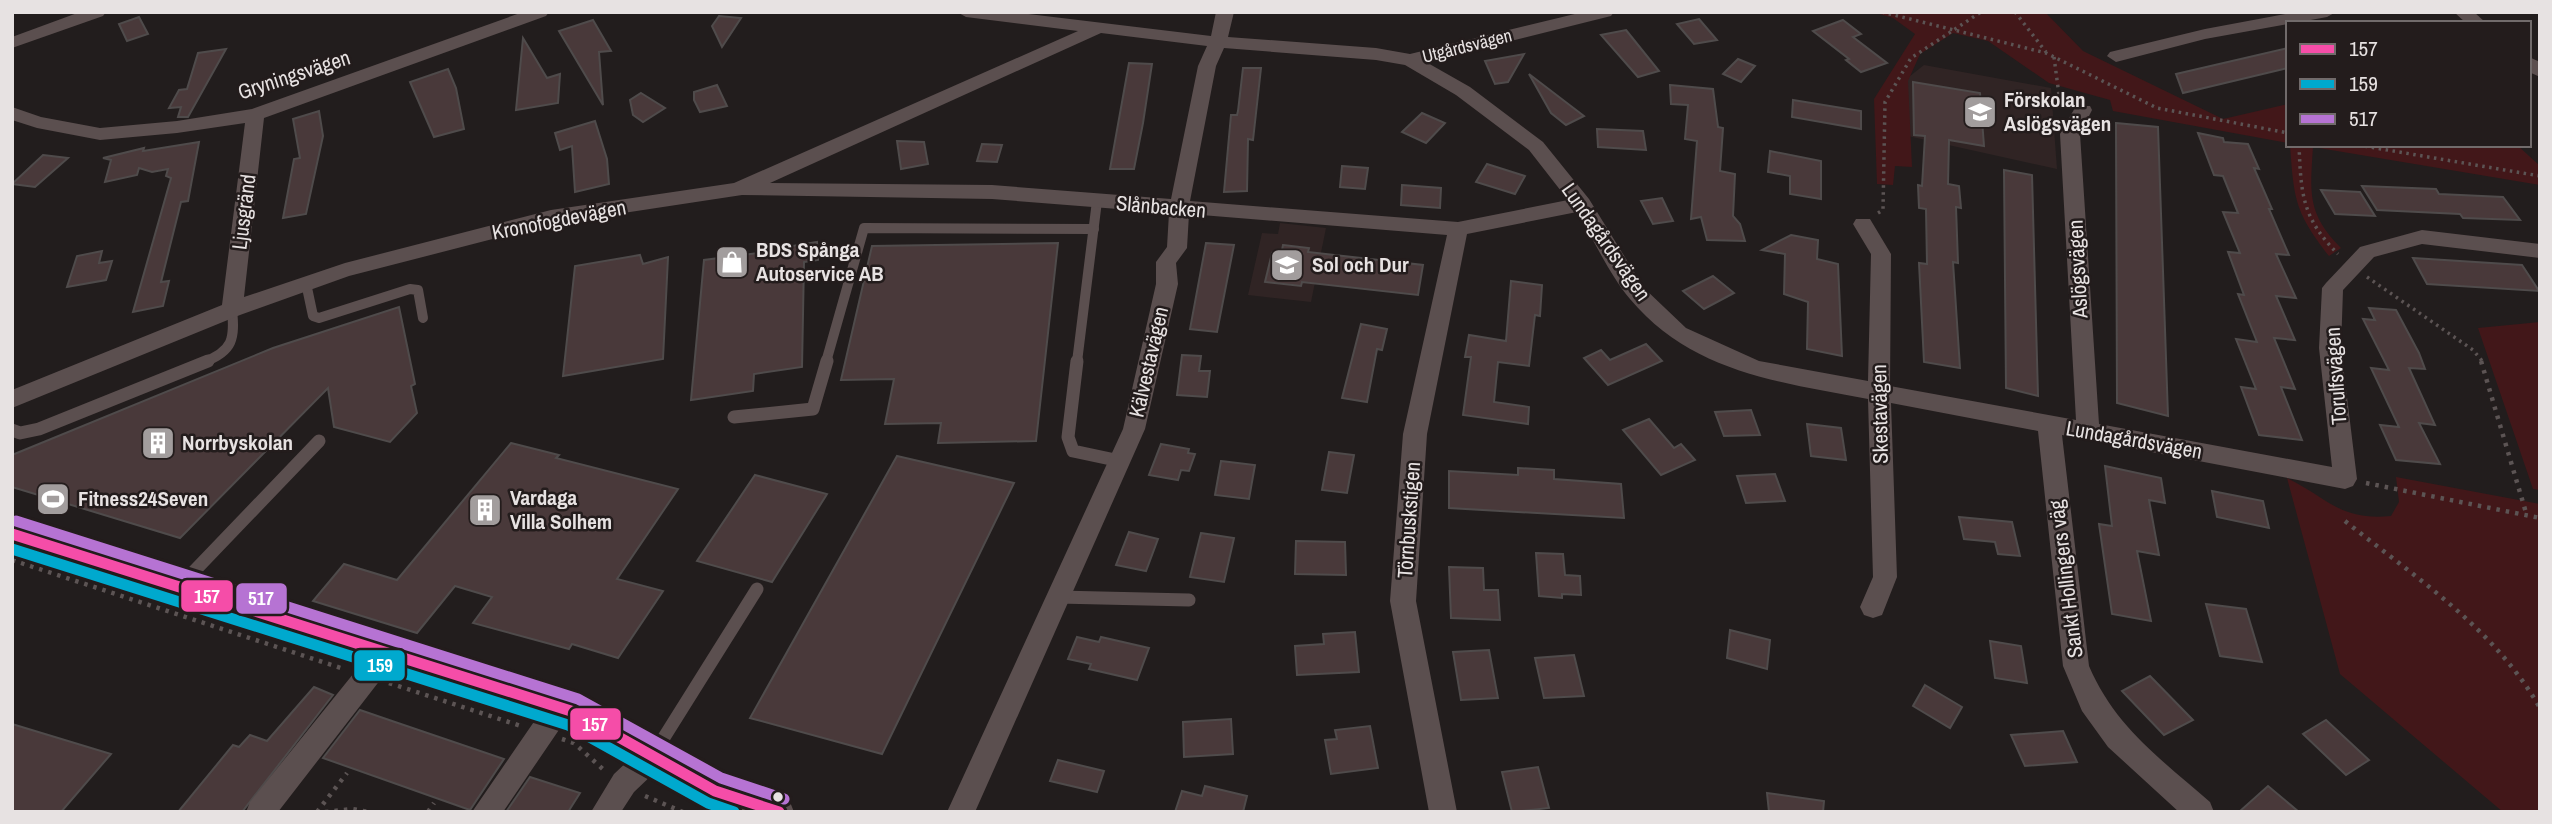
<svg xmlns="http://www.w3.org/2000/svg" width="2552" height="824" viewBox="0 0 2552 824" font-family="'Archivo Narrow',sans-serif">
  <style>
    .built { fill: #302424 }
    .green { fill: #421719 }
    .building { fill: #49393a; stroke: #4f4b4b; stroke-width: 2 }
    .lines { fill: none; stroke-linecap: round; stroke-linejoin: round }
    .path-far1 { stroke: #5c5454; stroke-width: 3.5; stroke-dasharray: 2.5 4.5; stroke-linecap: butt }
    .path { stroke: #5c5454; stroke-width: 4.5; stroke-dasharray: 3.5 6; stroke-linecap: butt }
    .service-far1 { stroke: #5b4f4f; stroke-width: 10 }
    .service { stroke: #5b4f4f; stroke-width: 13 }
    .minor { fill: #5b4f4f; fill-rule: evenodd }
    .bus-1-casing { stroke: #231c1c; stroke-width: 17 }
    .bus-2-casing { stroke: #231c1c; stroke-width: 17 }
    .bus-3-casing { stroke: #231c1c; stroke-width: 17 }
    .bus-1 { stroke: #f54da8; stroke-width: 11 }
    .bus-2 { stroke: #00a9ce; stroke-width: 11 }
    .bus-3 { stroke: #b673d3; stroke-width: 11 }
    .bus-dot { fill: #e7e2e2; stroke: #231c1c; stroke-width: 2.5 }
    .labels { text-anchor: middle; stroke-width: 5; stroke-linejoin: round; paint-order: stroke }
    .far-street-label { font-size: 18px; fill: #e7e2e2; stroke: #231c1c }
    .street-label { font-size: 21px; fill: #e7e2e2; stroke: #231c1c }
    .poi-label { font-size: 21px; font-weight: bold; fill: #e7e2e2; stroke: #231c1c; text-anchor: start }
    .line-badge { stroke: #231c1c; stroke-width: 2.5 }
    .badge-label { font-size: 19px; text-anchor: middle; font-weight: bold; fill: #fff }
  </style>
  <rect width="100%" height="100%" fill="#221d1d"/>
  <g class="built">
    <polygon points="1924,65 2051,88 2057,169 1908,136 1905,80"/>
    <polygon points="1280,223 1326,228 1311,302 1248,295 1262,233 1278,234"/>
  </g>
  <g class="green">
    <polygon points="1873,12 2045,12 2083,51 2223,119 2288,104 2288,143 2113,111 2110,100 2049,83 1988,41 1953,33 1920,54 1908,81 1912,167 1895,166 1893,185 1877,184 1874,99 1915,34 1893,18"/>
    <path d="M2290 145H2517L2540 166V185L2313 147C2310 193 2307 214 2341 248L2329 256C2295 212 2294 200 2290 145Z"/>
    <polygon points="2540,322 2540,490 2533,489 2478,328"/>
    <path d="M2396 477 2540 504V812H2503L2340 674 2287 478C2328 498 2340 521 2391 516L2399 502Z"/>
  </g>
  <g class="building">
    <polygon points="719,16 741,18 722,47 712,26"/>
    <polygon points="139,17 148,34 127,41 119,24"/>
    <polygon points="1699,19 1717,40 1694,44 1677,24"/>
    <polygon points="593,20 611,51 599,52 603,105 559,31"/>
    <polygon points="1843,20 1861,34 1853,37 1887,63 1861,72 1846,60 1849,59 1813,31"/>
    <polygon points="1626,30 1659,71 1638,77 1601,35"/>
    <polygon points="523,38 547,78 560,74 558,103 516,110"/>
    <polygon points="2288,48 2288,68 2183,93 2176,74"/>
    <polygon points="226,49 188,117 178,117 181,107 169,108 179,90 187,89 198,53"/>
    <polygon points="1524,54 1508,82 1495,84 1485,61"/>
    <polygon points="1738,59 1755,66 1741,82 1723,74"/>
    <polygon points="1129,63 1152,64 1143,123 1134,169 1110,169"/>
    <polygon points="1243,68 1261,68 1253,140 1248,139 1247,191 1224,192 1231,115 1237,115 1238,111"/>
    <polygon points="448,69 456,88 464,129 434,137 410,82"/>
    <polygon points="1529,74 1584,116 1566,125 1551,113"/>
    <polygon points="1913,82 1980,93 1984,146 1949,140 1948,184 1959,186 1961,208 1956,207 1958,263 1953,262 1960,368 1924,362 1919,263 1927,264 1926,209 1919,208 1918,185 1922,186 1925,136 1914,135"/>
    <polygon points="717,85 727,106 700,112 694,100 694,92"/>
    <polygon points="1670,85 1713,89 1718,127 1723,128 1720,171 1735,174 1733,216 1740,224 1745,241 1707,240 1701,217 1691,219 1697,141 1685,139 1688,105 1671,104"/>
    <polygon points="641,93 665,108 643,122 633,115 630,100"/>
    <polygon points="1793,100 1861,111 1861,129 1792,117"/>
    <polygon points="319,111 323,136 306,214 283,218 294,159 300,158 293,119"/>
    <polygon points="1422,113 1445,123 1426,143 1402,132"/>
    <polygon points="595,121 607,159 609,184 575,192 572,146 560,150 555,133"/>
    <polygon points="2116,123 2158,127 2168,416 2117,403"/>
    <polygon points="1597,129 1643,131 1646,150 1598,147"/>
    <polygon points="2198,133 2223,138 2224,142 2248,144 2259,169 2254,168 2272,209 2269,209 2289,255 2276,254 2296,298 2276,296 2295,340 2274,338 2295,389 2281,387 2302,440 2259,435 2241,387 2256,389 2236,339 2257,342 2238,294 2244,295 2228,252 2240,253 2223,212 2238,213 2223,176 2214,175"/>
    <polygon points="897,141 924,142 928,164 901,169"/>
    <polygon points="199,142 188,201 181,202 161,282 169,281 163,306 133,312 171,178 166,176 168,169 152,172 139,168 137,175 105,182 111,160 103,158 144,148 143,151"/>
    <polygon points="982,144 1002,145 997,162 977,161"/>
    <polygon points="1770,151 1821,161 1821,199 1790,194 1790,176 1768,172"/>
    <polygon points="43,155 68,158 35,187 12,184"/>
    <polygon points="1487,164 1525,176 1515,194 1476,182"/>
    <polygon points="1342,166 1368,168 1365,189 1340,187"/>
    <polygon points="2004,170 2032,175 2038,396 2006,388"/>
    <polygon points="1402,185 1441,188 1440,208 1401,205"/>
    <polygon points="2362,186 2436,189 2439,194 2503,197 2520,220 2463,218 2460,214 2377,210"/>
    <polygon points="2321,190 2360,192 2375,216 2335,214"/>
    <polygon points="1662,198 1673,221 1653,224 1641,201"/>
    <polygon points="1791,235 1818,240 1817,259 1838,264 1842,356 1807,349 1808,302 1784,294 1785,254 1762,250"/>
    <polygon points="817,242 818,260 804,262 802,367 754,374 753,391 691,400 704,260 774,251 774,249"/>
    <polygon points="1058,243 1036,441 938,443 941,423 885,424 894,379 841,380 872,246"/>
    <polygon points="1206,243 1234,245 1217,332 1190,329"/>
    <polygon points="1283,245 1309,248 1308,252 1423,265 1418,295 1302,282 1301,286 1265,282 1272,253 1281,255"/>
    <polygon points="102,251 99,263 112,261 106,280 67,287 77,256"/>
    <polygon points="640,255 643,264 668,257 663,359 563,376 575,266"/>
    <polygon points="2413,258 2522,265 2539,291 2427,284"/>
    <polygon points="1713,276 1734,293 1704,309 1683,291"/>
    <polygon points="1511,281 1542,285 1540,316 1535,315 1529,366 1498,362 1494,402 1529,407 1528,424 1463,415 1471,357 1465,357 1469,335 1506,341"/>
    <polygon points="399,307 415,384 411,386 417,413 390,442 334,427 328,388 180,538 12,487 12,455 273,348"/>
    <polygon points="2369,308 2396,310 2419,353 2425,369 2409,368 2435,425 2419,423 2440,464 2396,460 2380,425 2399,427 2371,368 2389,370 2363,319 2375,320"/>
    <polygon points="1361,324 1387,329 1382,350 1377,349 1367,402 1342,398"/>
    <polygon points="1646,344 1662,361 1608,385 1584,358 1601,350 1610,360"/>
    <polygon points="1182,355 1201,356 1199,371 1210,371 1207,397 1177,395"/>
    <polygon points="1751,410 1760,435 1724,436 1715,412"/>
    <polygon points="1649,419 1674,448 1681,444 1695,460 1661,475 1623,430"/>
    <polygon points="1807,424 1841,428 1846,460 1811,456"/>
    <polygon points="511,443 559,455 556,458 678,489 617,579 663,591 618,658 572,644 569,649 473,623 492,597 455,586 417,633 313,601 344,564 397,580"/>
    <polygon points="1161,444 1189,449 1188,453 1195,454 1189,471 1181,470 1178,480 1149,475"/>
    <polygon points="1329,452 1354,455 1347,493 1322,490"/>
    <polygon points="897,456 1014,483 882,754 750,718"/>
    <polygon points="1221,461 1255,465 1249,499 1215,495"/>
    <polygon points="2105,466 2161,478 2165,503 2149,500 2159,555 2137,551 2151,621 2112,614 2099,524 2112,526"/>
    <polygon points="1518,468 1554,470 1554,479 1621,484 1624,518 1449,508 1449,471 1518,475"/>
    <polygon points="1775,474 1785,501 1746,503 1737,476"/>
    <polygon points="755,475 827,494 772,582 697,561"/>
    <polygon points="2212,491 2263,501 2269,528 2217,517"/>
    <polygon points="1959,517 2012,522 2020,556 1998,554 1995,542 1964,539"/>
    <polygon points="1129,532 1158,539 1146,571 1116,565"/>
    <polygon points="1201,533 1234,538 1224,582 1190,577"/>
    <polygon points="1296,541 1345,542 1346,575 1295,574"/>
    <polygon points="1536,553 1563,554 1565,575 1580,576 1581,595 1562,594 1562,598 1539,596"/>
    <polygon points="1449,567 1483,568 1484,590 1498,590 1500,620 1451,618"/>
    <polygon points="2206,604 2246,609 2262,662 2220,656"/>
    <polygon points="1730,630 1770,640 1767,669 1727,658"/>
    <polygon points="1355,632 1359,672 1297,675 1295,646 1324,644 1323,634"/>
    <polygon points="1077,637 1099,642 1101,637 1149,648 1137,680 1089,669 1091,664 1068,659"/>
    <polygon points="1990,641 2021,646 2027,683 1995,678"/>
    <polygon points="1489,650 1498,698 1461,700 1453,652"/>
    <polygon points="1574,655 1584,696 1544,698 1535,658"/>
    <polygon points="2150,676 2193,720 2164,735 2122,691"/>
    <polygon points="1925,685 1962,707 1950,728 1913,706"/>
    <polygon points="314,687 333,695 242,812 178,812 233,745 239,747 250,735 267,741"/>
    <polygon points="360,710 395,722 504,759 470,810 323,758"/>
    <polygon points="1231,719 1233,754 1184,757 1183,722"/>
    <polygon points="2326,720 2369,760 2346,775 2303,734"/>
    <polygon points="12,724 111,754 61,812 12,812"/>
    <polygon points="1370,726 1378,768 1331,774 1325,740 1337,739 1335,730"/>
    <polygon points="2063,731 2077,762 2025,766 2011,735"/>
    <polygon points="1058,760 1104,771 1097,792 1050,781"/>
    <polygon points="1538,767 1549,808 1512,812 1502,772"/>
    <polygon points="530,777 580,793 568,812 506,812"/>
    <polygon points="1205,786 1247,796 1243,812 1175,812 1182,791 1202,796"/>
    <polygon points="2268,786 2299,812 2239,812"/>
    <polygon points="1767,793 1824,801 1823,812 1769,812"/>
  </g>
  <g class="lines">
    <g class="path-far1">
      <polyline points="1882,12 2046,53 2157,108 2288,133"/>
      <polyline points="2015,12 2046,52"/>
      <polyline points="2054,57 2059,95 2070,102"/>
      <path d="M2299 145C2301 194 2302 218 2338 254"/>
      <polyline points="2358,145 2540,176"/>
      <polyline points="1878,213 1883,210 1885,102 1911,58 1981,12"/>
      <polyline points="2367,277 2473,350 2483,362"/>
    </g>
    <g class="path">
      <polyline points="2481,361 2527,516"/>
      <polyline points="2366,483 2540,518"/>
      <path d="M2345 521C2416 578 2494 628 2540 708"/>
      <polyline points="12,560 344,669"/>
      <polyline points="389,683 521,726"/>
      <polyline points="562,739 574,743 605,771"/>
      <polyline points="645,796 683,812"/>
      <polyline points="317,812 347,773"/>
      <polyline points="325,812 352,809 369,812"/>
      <polyline points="428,812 434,803"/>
    </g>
    <g class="service-far1">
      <polyline points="306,283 313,316 319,318 410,289 418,290 423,318"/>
      <path d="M204 362C233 351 235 339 232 309"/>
      <polyline points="826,362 864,228 1094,229"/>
      <polyline points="1077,362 1097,201"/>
    </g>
    <g class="service">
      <polyline points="1077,361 1068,437 1073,451 1120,461"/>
      <polyline points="734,417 813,409 827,361"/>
      <polyline points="12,430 20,433 39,429 208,361"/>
      <polyline points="179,587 319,441"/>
      <polyline points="1058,597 1189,600"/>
      <polyline points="653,755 757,589"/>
    </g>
    <g class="minor">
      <polygon points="80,12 106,12 103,16 12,48 12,37"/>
      <path d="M523 12H549L546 16 264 118 244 297 345 263 551 210 734 183 1078 31 966 17 957 12H1012L1211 36 1216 12H1234L1228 37 1376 48 1410 54 1583 12H1614L1611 16 1426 62 1470 87 1543 142 1589 199 1644 288 1686 328 1759 361 1868 381 1871 254 1853 224 1856 219H1870L1891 254 1890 386 2076 420 2060 134 2076 106H2090L2092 110 2080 134 2099 424 2332 467 2319 348 2322 288 2326 283 2360 247 2422 230 2540 244V258L2422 244 2374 257 2343 290 2341 348 2357 479 2353 486 2345 489 2062 435 2089 666C2115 727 2162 760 2210 802L2214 812H2179L2108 747 2082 711 2063 666 2038 431 1891 403 1897 577 1882 615 1873 618 1864 615 1860 607 1873 577 1868 399C1780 382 1692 373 1630 299 1609 274 1594 240 1577 212L1467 234 1427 434 1416 601 1457 812H1429L1390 601 1403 434 1447 235 1189 214 1187 248 1176 263 1178 284 1145 429 975 812H947L1123 429 1156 284V262L1167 247 1169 213 992 199 742 195 551 224 349 276 240 315 12 408V390L222 305 245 123 177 133 100 140 37 128 12 120V107L41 117 100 128 177 121 252 109ZM1101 33 1207 46 1198 66 1171 199 992 185 770 183ZM1224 48 1376 60 1405 65 1456 95 1529 150 1568 200 1458 222 1190 201 1216 66Z"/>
      <polygon points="2296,12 2336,12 2327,17 2205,39 2116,62 2107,56 2110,52 2205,29"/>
      <polygon points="2454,12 2474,12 2486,23 2466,23"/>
      <polygon points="2529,57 2540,62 2540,77 2529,72"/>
      <polygon points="12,524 574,700 722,780 790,802 794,812 738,812 705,800 655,772 634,792 621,812 591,812 614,774 631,758 565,721 503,812 472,812 540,713 391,666 278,812 246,812 250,802 366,658 12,544"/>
    </g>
    <g class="bus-1-casing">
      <polyline id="bus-1" points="12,534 574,712 715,791 779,812"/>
    </g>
    <g class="bus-2-casing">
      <polyline id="bus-2" points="12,549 568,725 708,803 734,812"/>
    </g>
    <g class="bus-3-casing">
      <polyline id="bus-3" points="16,521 578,699 721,778 784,799"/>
    </g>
    <use href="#bus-1" class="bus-1"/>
    <use href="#bus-2" class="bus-2"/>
    <use href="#bus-3" class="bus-3"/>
  </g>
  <defs>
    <g id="school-square" transform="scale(1.75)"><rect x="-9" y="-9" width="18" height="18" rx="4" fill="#a29d9d" stroke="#231c1c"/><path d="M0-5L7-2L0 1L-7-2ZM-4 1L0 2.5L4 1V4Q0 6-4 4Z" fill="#fff"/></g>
    <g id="shop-square" transform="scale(1.75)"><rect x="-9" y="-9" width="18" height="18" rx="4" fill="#a29d9d" stroke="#231c1c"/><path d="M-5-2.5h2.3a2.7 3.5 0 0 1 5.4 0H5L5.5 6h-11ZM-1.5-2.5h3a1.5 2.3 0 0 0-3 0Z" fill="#fff"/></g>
    <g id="building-square" transform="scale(1.75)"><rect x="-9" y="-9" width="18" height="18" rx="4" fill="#a29d9d" stroke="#231c1c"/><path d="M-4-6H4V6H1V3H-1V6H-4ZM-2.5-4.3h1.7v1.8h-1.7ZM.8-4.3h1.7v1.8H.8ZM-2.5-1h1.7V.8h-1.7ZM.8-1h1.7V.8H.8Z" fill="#fff"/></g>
    <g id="stadium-square" transform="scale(1.75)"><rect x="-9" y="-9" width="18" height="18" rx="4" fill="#a29d9d" stroke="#231c1c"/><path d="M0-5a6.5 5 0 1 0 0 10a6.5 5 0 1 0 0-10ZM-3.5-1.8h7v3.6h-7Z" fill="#fff"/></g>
  </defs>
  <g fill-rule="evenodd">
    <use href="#school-square" x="1980" y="112"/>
    <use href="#shop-square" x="732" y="262"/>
    <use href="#school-square" x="1287" y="265"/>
    <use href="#building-square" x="158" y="443"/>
    <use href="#stadium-square" x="53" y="499"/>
    <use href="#building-square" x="485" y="510"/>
  </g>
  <circle class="bus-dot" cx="778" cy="797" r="6"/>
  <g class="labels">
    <g class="far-street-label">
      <text transform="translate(1467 46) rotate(-14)" y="6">Utgårdsvägen</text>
    </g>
    <g class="street-label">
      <text transform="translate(294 75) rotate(-18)" y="7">Gryningsvägen</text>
      <text transform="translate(1161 207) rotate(5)" y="7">Slånbacken</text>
      <text transform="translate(244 212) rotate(-83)" y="7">Ljusgränd</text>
      <text transform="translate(559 220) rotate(-11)" y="7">Kronofogdevägen</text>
      <text transform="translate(1606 242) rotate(55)" y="7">Lundagårdsvägen</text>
      <text transform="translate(2078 269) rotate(-93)" y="7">Aslögsvägen</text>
      <text transform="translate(1149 362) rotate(-77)" y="7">Kälvestavägen</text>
      <text transform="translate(2336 376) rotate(-94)" y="7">Torulfsvägen</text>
      <text transform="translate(1880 414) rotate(-91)" y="7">Skestavägen</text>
      <text transform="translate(2134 440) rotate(10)" y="7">Lundagårdsvägen</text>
      <text transform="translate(1409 520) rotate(-86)" y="7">Törnbuskstigen</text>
      <text transform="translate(2066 579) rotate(-97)" y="7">Sankt Hollingers väg</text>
    </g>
    <g class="poi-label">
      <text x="2004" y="107">Förskolan<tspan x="2004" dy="24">Aslögsvägen</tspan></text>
      <text x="756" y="257">BDS Spånga<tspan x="756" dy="24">Autoservice AB</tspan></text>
      <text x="1312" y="272">Sol och Dur</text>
      <text x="182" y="450">Norrbyskolan</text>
      <text x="510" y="505">Vardaga<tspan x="510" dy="24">Villa Solhem</tspan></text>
      <text x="78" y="506">Fitness24Seven</text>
    </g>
  </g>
  <g class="line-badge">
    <rect x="180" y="579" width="54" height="34" rx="7" fill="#f54da8"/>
    <rect x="235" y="582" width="53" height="33" rx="7" fill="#b673d3"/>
    <rect x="353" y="649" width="53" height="33" rx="7" fill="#00a9ce"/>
    <rect x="569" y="707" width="53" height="34" rx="7" fill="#f54da8"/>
  </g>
  <g class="badge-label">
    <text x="207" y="603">157</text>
    <text x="261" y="605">517</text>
    <text x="380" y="672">159</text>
    <text x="595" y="731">157</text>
  </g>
  <rect width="2552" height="824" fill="none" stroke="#e7e2e2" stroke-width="28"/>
  <rect x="2286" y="21" width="245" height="126" fill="#231c1c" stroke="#716b6b" stroke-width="2"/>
  <rect x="2300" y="44" width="35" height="10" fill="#f54da8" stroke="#716b6b" stroke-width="2"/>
  <text x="2349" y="56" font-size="21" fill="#e7e2e2">157</text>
  <rect x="2300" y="79" width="35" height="10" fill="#00a9ce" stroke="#716b6b" stroke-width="2"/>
  <text x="2349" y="91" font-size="21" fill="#e7e2e2">159</text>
  <rect x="2300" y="114" width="35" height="10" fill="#b673d3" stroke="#716b6b" stroke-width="2"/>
  <text x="2349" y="126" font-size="21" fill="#e7e2e2">517</text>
</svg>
